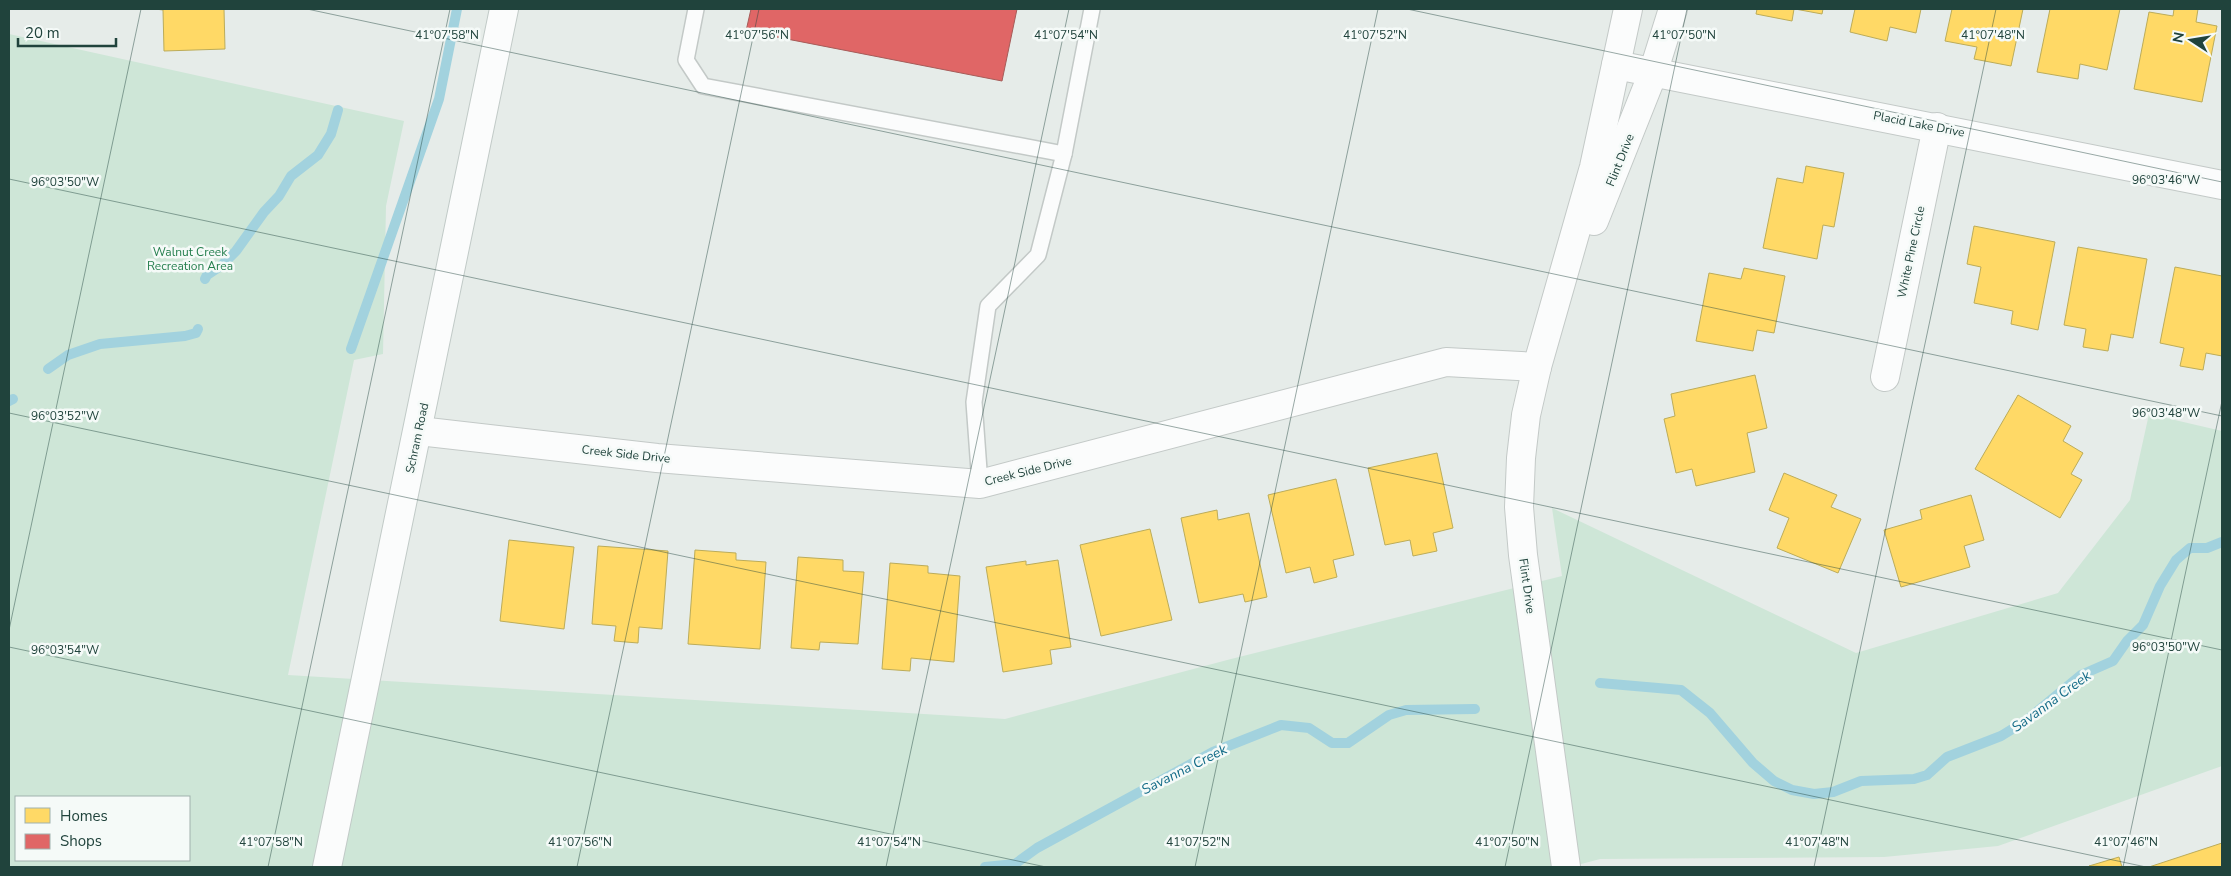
<svg xmlns="http://www.w3.org/2000/svg" width="2231" height="876" viewBox="0 0 2231 876" font-family="'Nunito Sans',sans-serif">
  <style>
    .green { fill: #cee6d7; fill-rule: evenodd }
    .homes { fill: #ffd966; stroke: #bcac59 }
    .shops { fill: #e06666; stroke: #a65c59 }
    .lines { fill: none; stroke-linecap: round; stroke-linejoin: round }
    .stream { stroke: #a2d2de; stroke-width: 10 }
    .lane-casing { stroke: #c3c9c7; stroke-width: 18 }
    .street-casing { stroke: #c3c9c7; stroke-width: 30 }
    .secondary-casing { stroke: #c1cac7; stroke-width: 30 }
    .lane { stroke: #fbfcfc; stroke-width: 15 }
    .street { stroke: #fbfcfc; stroke-width: 28 }
    .secondary { stroke: #fbfcfc; stroke-width: 28 }
    .ticks { fill: none; stroke: #20433c; stroke-width: 1; stroke-opacity: 0.45 }
    .labels { text-anchor: middle; stroke-width: 5; stroke-linejoin: round; paint-order: stroke }
    .street-label { font-size: 12px; fill: #20433c; stroke: #f5faf8 }
    .park-label { font-size: 12px; fill: #257f4e; stroke: #f5faf8 }
    .water-label { font-size: 14px; font-style: italic; fill: #136b87; stroke: #f5faf8 }
    .ticks-label { font-size: 12px; text-anchor: middle; fill: #20433c; stroke: #f5faf8; stroke-width: 5; stroke-linejoin: round; paint-order: stroke }
  </style>
  <rect width="100%" height="100%" fill="#e6ece9"/>
  <path class="green" d="M9 34 404 121 386 206 383 354 354 360 288 675 1005 719 1231 659 1562 576 1552 508 1856 653 2058 593 2130 500 2149 414 2222 431V766L1998 846 1884 857 1600 859 1570 867H9ZM16 797H189V860H16Z"/>
  <g class="homes">
    <polygon points="155,9 224,9 225,49 164,51 163,10"/>
    <polygon points="1757,9 1794,9 1792,21 1756,14"/>
    <polygon points="1795,9 1823,9 1822,14"/>
    <polygon points="1855,9 1921,9 1916,33 1890,27 1887,41 1850,32"/>
    <polygon points="1952,9 2023,9 2011,66 1974,59 1977,47 1945,41"/>
    <polygon points="2050,9 2120,9 2107,70 2080,64 2078,79 2037,72"/>
    <polygon points="2174,9 2198,9 2196,22 2217,26 2202,102 2134,89 2149,12 2173,16"/>
    <polygon points="1806,166 1844,173 1834,227 1823,225 1817,259 1763,248 1777,178 1803,183"/>
    <polygon points="1974,226 2055,242 2038,330 2011,324 2013,311 1974,303 1981,267 1967,264"/>
    <polygon points="2078,247 2147,259 2133,338 2111,334 2108,351 2083,347 2086,329 2064,325"/>
    <polygon points="2175,267 2222,276 2222,356 2206,353 2203,370 2180,366 2184,348 2160,343"/>
    <polygon points="1744,268 1785,276 1774,333 1757,330 1753,351 1696,341 1709,273 1741,279"/>
    <polygon points="1755,375 1767,428 1747,433 1755,472 1696,486 1692,469 1676,473 1664,419 1675,416 1671,394"/>
    <polygon points="2018,395 2071,426 2063,441 2083,453 2071,474 2082,480 2060,518 1975,469"/>
    <polygon points="1437,453 1453,528 1433,533 1437,551 1413,556 1410,540 1385,545 1368,468"/>
    <polygon points="1784,473 1837,495 1831,507 1861,519 1838,573 1777,548 1789,518 1769,510"/>
    <polygon points="1336,479 1354,555 1333,560 1337,577 1314,583 1310,567 1286,573 1268,495"/>
    <polygon points="1971,495 1984,540 1964,546 1970,567 1901,587 1884,530 1922,519 1920,510"/>
    <polygon points="1217,510 1218,520 1249,513 1267,597 1245,602 1243,594 1199,603 1181,518"/>
    <polygon points="1150,529 1172,620 1101,636 1080,545"/>
    <polygon points="509,540 574,547 564,629 500,621"/>
    <polygon points="598,546 668,551 662,629 639,627 638,643 614,641 616,626 592,624"/>
    <polygon points="695,550 736,553 736,560 766,562 760,649 688,644"/>
    <polygon points="798,557 843,560 843,571 864,572 858,644 820,642 819,650 791,648"/>
    <polygon points="1058,560 1071,647 1050,650 1052,664 1003,672 986,567 1026,561 1026,565"/>
    <polygon points="890,563 928,566 928,573 960,576 954,662 911,658 910,671 882,669"/>
    <polygon points="2222,843 2222,867 2149,867"/>
    <polygon points="2119,857 2122,867 2089,866"/>
  </g>
  <polygon class="shops" points="751,9 1017,9 1002,81 746,31"/>
  <g class="lines">
    <g class="stream">
      <polyline points="205,279 207,275 222,265 236,251 264,212 279,196 291,176 318,155 331,134 338,110"/>
      <polyline points="351,349 439,99 457,9"/>
      <polyline points="48,369 68,355 100,344 185,336 196,333 198,329"/>
      <polyline points="9,401 13,399"/>
      <polyline points="1600,683 1681,690 1710,713 1753,763 1774,781 1792,790 1814,794 1833,792 1861,781 1914,779 1927,775 1947,757 2001,736 2027,720 2081,675 2113,661 2127,641 2143,625 2160,586 2176,560 2190,548 2207,548 2222,542"/>
      <polyline points="985,867 1015,864 1037,848 1213,752 1281,725 1309,728 1332,743 1348,743 1389,715 1406,710 1475,709"/>
    </g>
    <g class="lane-casing">
      <g id="lane">
        <polyline points="696,9 686,60 703,86 1064,154"/>
        <polyline points="980,484 974,402 988,306 1038,255 1064,154 1092,9"/>
      </g>
    </g>
    <g class="street-casing">
      <g id="street">
        <polyline points="1616,65 2222,185"/>
        <polyline points="1594,221 1653,73 1673,9"/>
        <polyline points="1885,377 1937,127"/>
        <polyline points="419,431 657,458 980,484 1446,362 1537,367"/>
        <polyline points="1566,867 1523,555 1519,507 1521,458 1526,415 1537,367 1594,167 1628,9"/>
      </g>
    </g>
    <g class="secondary-casing">
      <polyline id="secondary" points="327,867 504,9"/>
    </g>
    <use href="#lane" class="lane"/>
    <use href="#street" class="street"/>
    <use href="#secondary" class="secondary"/>
  </g>
  <path class="ticks" d="M307 9 2222 416M1407 9 2222 182M9 179 2222 650M9 413 2146 867M9 630 141 9M9 647 1046 867M268 867 450 9M577 867 759 9M886 867 1069 9M1195 867 1378 9M1505 867 1687 9M1814 867 1996 9M2123 867 2222 401"/>
  <g class="labels">
    <g class="street-label">
      <text transform="translate(1919 124) rotate(11)" y="4">Placid Lake Drive</text>
      <text transform="translate(1620 160) rotate(-68)" y="4">Flint Drive</text>
      <text transform="translate(1911 252) rotate(-78)" y="4">White Pine Circle</text>
      <text transform="translate(417 438) rotate(-78)" y="4">Schram Road</text>
      <text transform="translate(626 454) rotate(6)" y="4">Creek Side Drive</text>
      <text transform="translate(1028 471) rotate(-14)" y="4">Creek Side Drive</text>
      <text transform="translate(1527 586) rotate(82)" y="4">Flint Drive</text>
    </g>
    <g class="park-label">
      <text x="190" y="256">Walnut Creek<tspan x="190" dy="14">Recreation Area</tspan></text>
    </g>
    <g class="water-label">
      <text transform="translate(2051 701) rotate(-36)" y="5">Savanna Creek</text>
      <text transform="translate(1184 769) rotate(-27)" y="5">Savanna Creek</text>
    </g>
  </g>
  <g class="ticks-label">
    <text x="447" y="39">41°07'58"N</text>
    <text x="757" y="39">41°07'56"N</text>
    <text x="1066" y="39">41°07'54"N</text>
    <text x="1375" y="39">41°07'52"N</text>
    <text x="1684" y="39">41°07'50"N</text>
    <text x="1993" y="39">41°07'48"N</text>
    <text x="2166" y="184">96°03'46"W</text>
    <text x="65" y="186">96°03'50"W</text>
    <text x="2166" y="417">96°03'48"W</text>
    <text x="65" y="420">96°03'52"W</text>
    <text x="2166" y="651">96°03'50"W</text>
    <text x="65" y="654">96°03'54"W</text>
    <text x="271" y="846">41°07'58"N</text>
    <text x="580" y="846">41°07'56"N</text>
    <text x="889" y="846">41°07'54"N</text>
    <text x="1198" y="846">41°07'52"N</text>
    <text x="1507" y="846">41°07'50"N</text>
    <text x="1817" y="846">41°07'48"N</text>
    <text x="2126" y="846">41°07'46"N</text>
  </g>
  <rect width="2231" height="876" fill="none" stroke="#20433c" stroke-width="20"/>
  <rect x="15" y="796" width="175" height="65" fill="#f5faf8" stroke="#a0b1ad"/>
  <rect x="25" y="808" width="25" height="15" fill="#ffd966" stroke="#a0b1ad"/>
  <text x="60" y="821" font-size="15" fill="#20433c">Homes</text>
  <rect x="25" y="834" width="25" height="15" fill="#e06666" stroke="#a0b1ad"/>
  <text x="60" y="846" font-size="15" fill="#20433c">Shops</text>
  <g transform="translate(2191 40) rotate(282)" stroke="#f5faf8" stroke-width="4" paint-order="stroke">
  <path d="M0-4L9 19L0 12L-9 19Z" fill="#20433c"/>
  <text y="-8" font-size="14" font-weight="bold" text-anchor="middle" fill="#20433c">N</text>
  </g>
  <path d="M18 38v8h98v-8" fill="none" stroke="#20433c" stroke-width="2.5"/>
  <text x="25" y="38" font-size="15" fill="#20433c" stroke="#f5faf8" stroke-width="4" paint-order="stroke">20 m</text>
</svg>
